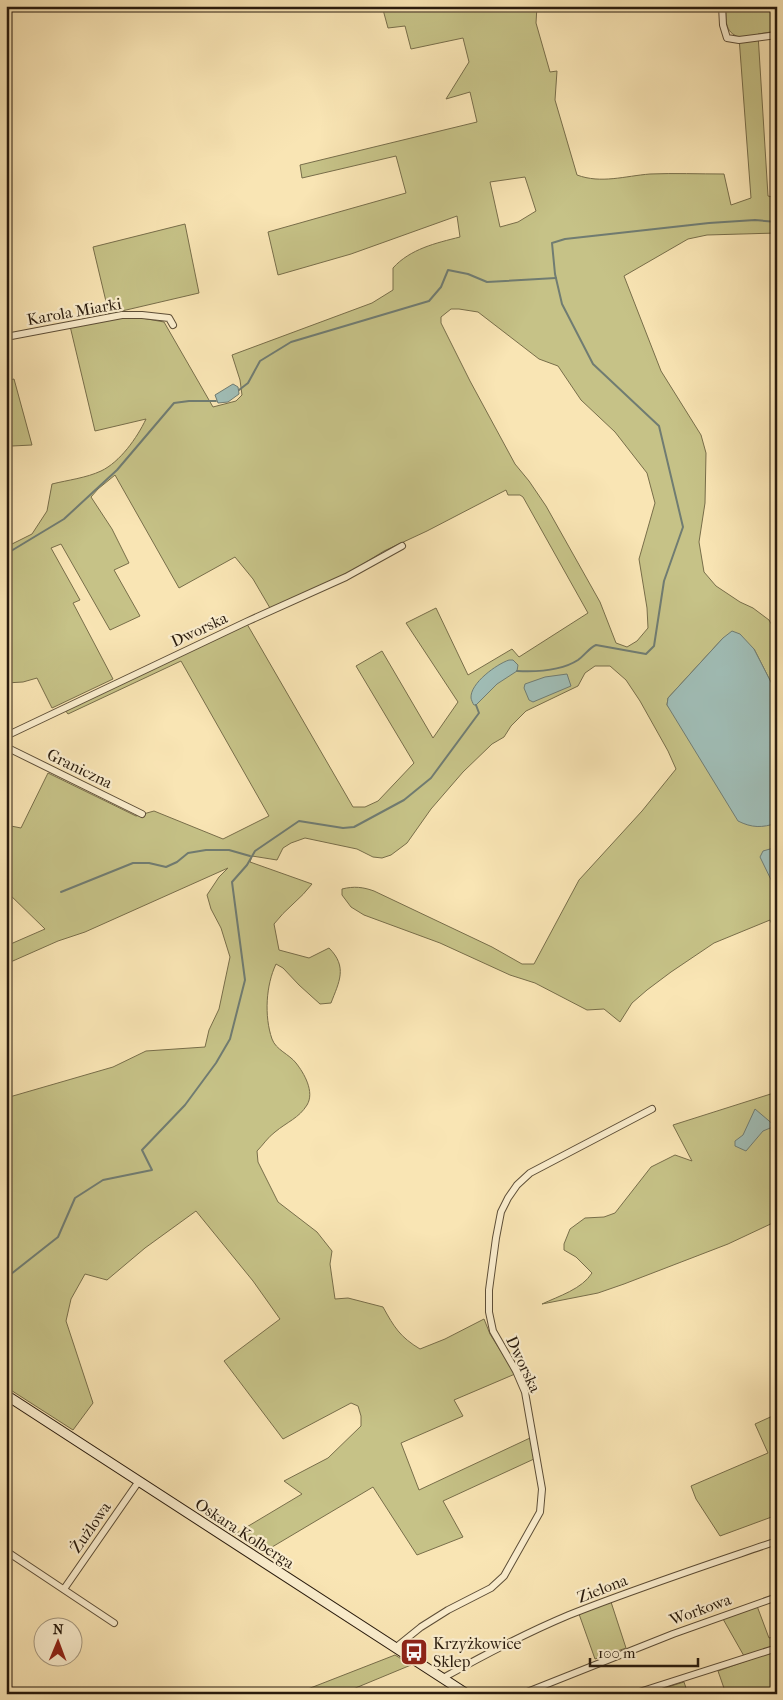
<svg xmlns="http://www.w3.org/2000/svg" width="783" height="1700" viewBox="0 0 783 1700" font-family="'IM FELL French Canon',serif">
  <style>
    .green { fill: #c6c287; stroke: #786e4a; fill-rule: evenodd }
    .water { fill: #a0bdb6; stroke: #707c72 }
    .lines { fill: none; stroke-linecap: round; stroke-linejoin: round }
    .stream { stroke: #707c72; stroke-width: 2 }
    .minor-casing { stroke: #5d4e37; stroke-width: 8 }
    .secondary-casing { stroke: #291b0d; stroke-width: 11 }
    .minor { stroke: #fbeece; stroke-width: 6 }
    .secondary { stroke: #fbeece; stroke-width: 9 }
    .labels { text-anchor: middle; stroke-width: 4.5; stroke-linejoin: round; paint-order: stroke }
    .street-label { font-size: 16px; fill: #291b0d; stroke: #fbeece }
    .poi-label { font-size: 16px; fill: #291b0d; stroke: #fbeece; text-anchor: start }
  </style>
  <rect width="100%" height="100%" fill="#f9e5b4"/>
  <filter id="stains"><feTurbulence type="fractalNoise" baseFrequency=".004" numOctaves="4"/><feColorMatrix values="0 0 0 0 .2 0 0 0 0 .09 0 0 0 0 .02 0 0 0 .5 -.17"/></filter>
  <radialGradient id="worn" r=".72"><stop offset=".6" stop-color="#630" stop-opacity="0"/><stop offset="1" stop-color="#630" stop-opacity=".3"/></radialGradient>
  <g class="green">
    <path d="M382 6H537L536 23 550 72 557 71 555 100 577 175C601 184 625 176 650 174 674 173 699 174 724 174L731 205 751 198 739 37C724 32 726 20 726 6H777V31L758 34 768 196 777 198V233L707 235 688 239 624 276 661 371 701 435 706 453 705 503 699 542 704 572 716 586 740 602 753 608 769 620 777 634V694L754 649 723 638 668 698 667 705 771 825 777 823V936L770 920 714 943 671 972 647 990 632 1003 620 1022 604 1009 587 1010 535 983 510 975 440 943 364 915 351 907 342 895V889C354 886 363 887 374 891L492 947 522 964H534L579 880 642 811 676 769 668 751 640 701 626 680 610 666H595L585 673 578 686 526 711 511 726 504 737 492 744 463 772 431 809 407 843 391 855 382 858 373 857 357 849 305 838 291 843 283 848 277 860 252 856 250 862 312 884C301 899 285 909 274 924L279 950 309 958 329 948C348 967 339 982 331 1003L320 1004 299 985 283 968 276 964C266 985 264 1016 272 1039 276 1050 289 1054 296 1063 304 1073 315 1092 307 1105 299 1118 287 1122 275 1132 268 1137 263 1145 257 1151L258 1162 278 1202 317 1232 332 1251 330 1264 335 1299 348 1298 383 1307C394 1327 400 1337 420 1349L445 1339 484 1319 490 1334 515 1374 454 1400 463 1416 401 1443 419 1490 530 1438 534 1459 443 1501 463 1537 417 1555 373 1487 262 1553 235 1534 302 1494 284 1481 328 1458 361 1426V1416L358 1406 351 1403 283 1439 224 1361 280 1319 253 1281 196 1211 145 1248 107 1280 85 1274 71 1299 66 1321 93 1403 73 1430 6 1387V1098L113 1067 146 1051 205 1047 209 1030 219 1009 230 957 221 928 211 909 207 895 219 877 228 868 85 932 58 941 6 964V946L45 929 6 891V825L21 828 48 773 136 816 154 811 223 839 269 816 181 661 68 714 65 710 247 624 353 807H365L378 801 414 763 356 666 382 651 433 738 458 702 406 623 436 608 468 675 512 649 519 657 588 613 523 497 520 495H508L506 490 427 531 384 551 355 569 329 582 270 608 253 579 235 557 179 588 115 475 98 489 91 497 112 529 129 563 114 570 140 616 110 630 61 544 51 548 80 600 73 603 113 679 52 708 37 678 23 682 6 683V547L32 534 47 511 52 484C68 480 86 478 101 471 120 462 137 438 146 419L95 431 70 326 125 316 142 318 164 322 213 407 236 401 242 395 240 380 232 355 372 303 393 290V268C410 249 436 243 460 237L457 216 351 254 278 275 268 232 406 193 396 156 302 178 300 165 477 122 470 92 446 99 469 62 463 38 411 49 405 26 388 28ZM525 177 536 211 518 222 500 227 490 182ZM451 309H459L478 312 539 359 558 366 581 400 615 432 647 473 655 503 639 559 647 608 648 628 637 641 627 647 616 643 600 602 546 506 529 481 515 464 470 381 441 323V317Z"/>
    <polygon points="185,224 199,293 109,314 93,247"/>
    <polygon points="14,379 32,445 12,446 6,427 6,381"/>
    <path d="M777 1092V1221L728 1244 624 1284 598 1293 542 1304C559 1296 582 1289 592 1273L576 1257 564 1250V1244L570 1229 585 1218 604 1217 615 1213 651 1167 675 1155 692 1161 673 1125Z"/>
    <polygon points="777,1414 777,1515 720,1536 696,1499 691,1486 768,1453 755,1424"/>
    <polygon points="611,1602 626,1648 595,1659 579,1614"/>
    <polygon points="757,1606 769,1638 777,1636 777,1645 744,1656 723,1619"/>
    <polygon points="777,1650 777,1694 726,1694 718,1671"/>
    <polygon points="395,1655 411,1665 341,1694 295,1694"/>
    <polygon points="684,1682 688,1694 645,1694"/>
  </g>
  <g class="water">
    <polygon points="233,384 238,387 239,394 228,402 218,403 215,395"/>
    <path d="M732 631 740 634 754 649 777 694V823C762 828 752 828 738 821L667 705 668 698 723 638Z"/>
    <path d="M509 660H513L518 665 517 671 497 684 476 705H474C473 704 471 699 471 698 470 683 497 664 509 660Z"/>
    <polygon points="567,674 571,686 533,702 529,700 524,688 525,684 545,677"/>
    <polygon points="777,847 777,892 760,857 763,851"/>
    <polygon points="755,1109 775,1126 763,1131 746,1151 735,1146 735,1141 743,1135"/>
  </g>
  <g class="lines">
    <g class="stream">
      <polyline points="239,390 248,383 260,361 291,342 429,301 441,287 448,270 468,274 487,282 556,278"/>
      <polyline points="6,554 64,519 117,470 174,403 189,401 216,401"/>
      <path d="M517 671C537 672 561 671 578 660 585 655 589 648 596 645L646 654 654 646 664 581 683 527 659 426 593 364 562 304 555 274 552 243 565 239 709 223 755 220 777 222"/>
      <polyline points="61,892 133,863 149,863 166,867 177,862 188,853 206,850 229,850 250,856"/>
      <polyline points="6,1278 58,1237 75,1198 103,1180 152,1170 142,1150 185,1105 216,1063 230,1039 245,980 232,882 247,865 255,851 299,821 343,828 354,827 404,800 431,778 479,713 476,705"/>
    </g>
    <g class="minor-casing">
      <g id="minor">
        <polyline points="722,6 723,25 727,38 739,40 777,35"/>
        <polyline points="6,337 122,315 142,315 169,318 173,325"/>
        <polyline points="6,736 246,622 346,577 402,546"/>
        <polyline points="6,747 142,814"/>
        <polyline points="6,1551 114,1623"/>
        <polyline points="64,1589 139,1481"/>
        <polyline points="395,1648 421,1627 448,1610 491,1588 504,1576 540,1512 542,1489 525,1392 516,1371 493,1331 489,1312 489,1290 496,1238 501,1212 508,1198 517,1185 530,1173 652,1109"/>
        <path d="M443 1678C484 1655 526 1633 569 1615 637 1588 707 1565 777 1541"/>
        <polyline points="522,1694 673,1634 777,1597"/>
        <polyline points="633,1694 777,1648"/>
      </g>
    </g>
    <g class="secondary-casing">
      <polyline id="secondary" points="6,1395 467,1694"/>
    </g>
    <use href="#minor" class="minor"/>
    <use href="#secondary" class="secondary"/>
  </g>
  <defs>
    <g id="bus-square" transform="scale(1.4375)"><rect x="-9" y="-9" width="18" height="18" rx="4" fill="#8f2418" stroke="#fbeece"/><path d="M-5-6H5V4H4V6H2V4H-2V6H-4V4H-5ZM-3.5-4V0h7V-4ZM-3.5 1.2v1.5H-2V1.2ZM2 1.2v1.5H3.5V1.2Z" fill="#fff"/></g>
  </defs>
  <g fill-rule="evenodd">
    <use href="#bus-square" x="414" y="1652"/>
  </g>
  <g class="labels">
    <g class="street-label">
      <text transform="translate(74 311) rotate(-10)" y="6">Karola Miarki</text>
      <text transform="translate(199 629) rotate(-25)" y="6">Dworska</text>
      <text transform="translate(80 768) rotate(26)" y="6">Graniczna</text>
      <text transform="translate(524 1364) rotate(65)" y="6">Dworska</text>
      <text transform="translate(90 1527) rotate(-55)" y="6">Żużlowa</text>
      <text transform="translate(245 1533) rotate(33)" y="6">Oskara Kolberga</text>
      <text transform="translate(602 1588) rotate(-21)" y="6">Zielona</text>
      <text transform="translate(700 1609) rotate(-20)" y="6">Workowa</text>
    </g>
    <g class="poi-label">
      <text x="433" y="1649">Krzyżkowice<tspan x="433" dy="18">Sklep</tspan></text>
    </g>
  </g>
  <rect width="783" height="1700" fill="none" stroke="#f9e5b4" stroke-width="25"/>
  <rect x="8" y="8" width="768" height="1685" fill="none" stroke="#291b0d" stroke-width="2.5"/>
  <rect x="12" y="12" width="758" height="1675" fill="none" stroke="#291b0d"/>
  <g transform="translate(58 1642) rotate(1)"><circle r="24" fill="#fbeece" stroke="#a79a81"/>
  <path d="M0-4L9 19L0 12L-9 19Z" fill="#8f2418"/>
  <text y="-8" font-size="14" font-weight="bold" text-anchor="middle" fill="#291b0d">N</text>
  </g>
  <path d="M590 1658v8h108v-8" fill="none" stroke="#291b0d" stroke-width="2.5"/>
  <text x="598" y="1658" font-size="15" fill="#291b0d" stroke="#fbeece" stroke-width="4" paint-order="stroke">100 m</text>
  <rect width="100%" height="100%" filter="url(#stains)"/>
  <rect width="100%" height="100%" fill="url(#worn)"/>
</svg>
